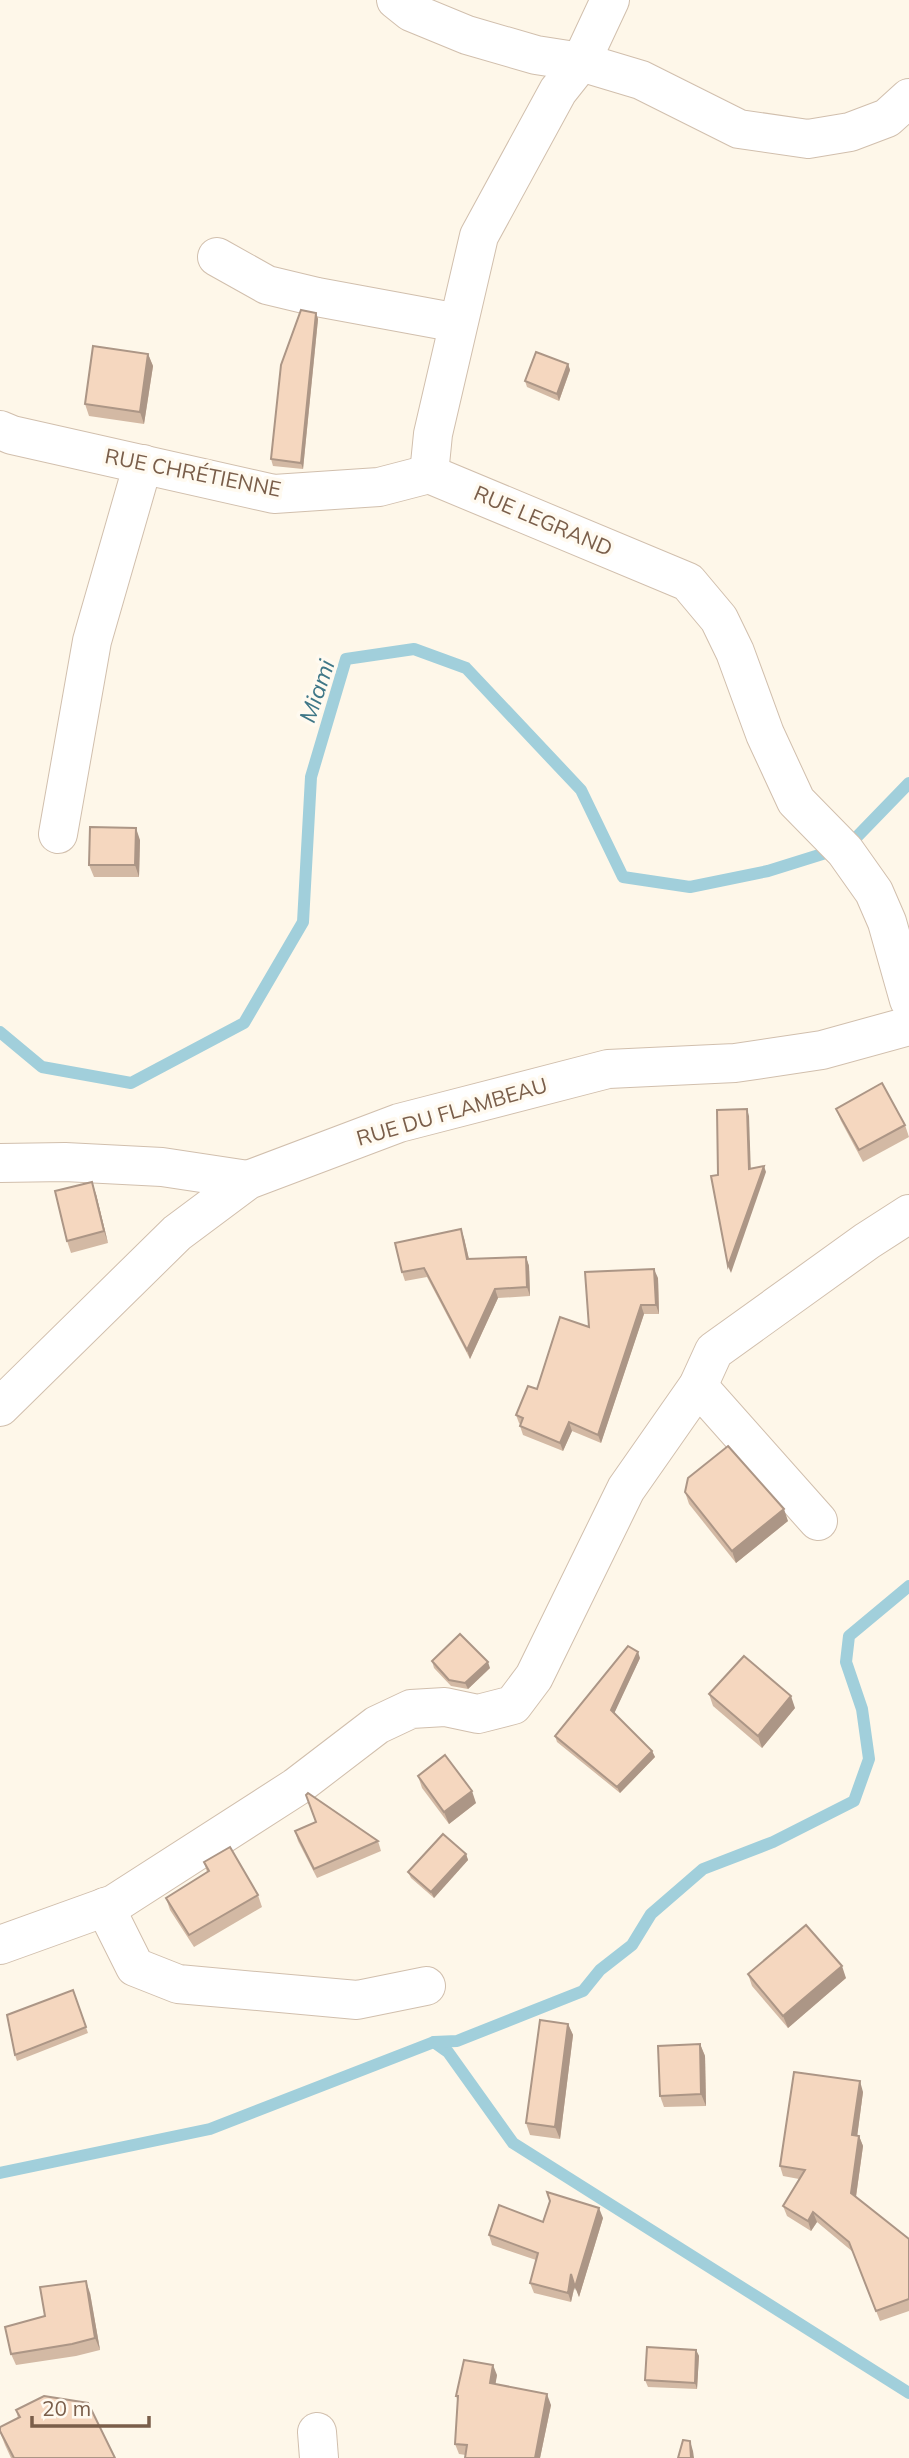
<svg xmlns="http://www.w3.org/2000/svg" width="909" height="2458" viewBox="0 0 909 2458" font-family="Mulish,sans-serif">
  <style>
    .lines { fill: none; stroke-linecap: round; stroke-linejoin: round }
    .stream { stroke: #a1cfdb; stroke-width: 12 }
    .minor-casing { stroke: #d1bfad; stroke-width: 40 }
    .minor { stroke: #fff; stroke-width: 38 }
    .wall { fill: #d3b9a4 }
    .shaded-wall { fill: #ac9686 }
    .building { fill: #f5d7bf; stroke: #ac9686; stroke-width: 2 }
    .labels { text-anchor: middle; stroke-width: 7; stroke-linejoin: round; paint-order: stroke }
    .street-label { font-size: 21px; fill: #7a5e4a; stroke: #fffaf0 }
    .water-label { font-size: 23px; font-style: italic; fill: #3f7787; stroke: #fffaf0 }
  </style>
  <rect width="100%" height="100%" fill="#fef7e9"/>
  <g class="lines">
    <g class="stream">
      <polyline points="0,1032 42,1067 131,1083 244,1023 303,922 311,777 346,659 414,649 466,668 581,790 623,877 690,887 768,871 848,846 909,783"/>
      <polyline points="434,2042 448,2052 513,2143 909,2393"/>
      <polyline points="0,2173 210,2129 434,2042 457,2041 583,1991 600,1970 632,1945 651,1914 703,1869 773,1842 854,1801 869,1759 862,1709 846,1662 849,1636 909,1586"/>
    </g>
    <g class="minor-casing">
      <g id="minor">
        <polyline points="396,0 411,12 467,35 536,55 581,62 641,80 739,129 808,139 850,132 887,118 909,98"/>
        <polyline points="610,0 581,62 558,91 479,236 433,434 429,474 688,582 719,619 735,652 765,734 796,801 845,851 874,892 887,922 909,1000"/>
        <polyline points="217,257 267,285 317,297 458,323"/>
        <polyline points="0,430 12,435 274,494 379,487 429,474"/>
        <polyline points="58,834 92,641 143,464"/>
        <polyline points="0,1163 65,1162 162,1167 248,1180"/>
        <polyline points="698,1386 818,1521"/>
        <polyline points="0,1407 177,1233 248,1180 399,1123 608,1069 735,1063 822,1050 909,1026"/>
        <polyline points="105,1907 135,1967 178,1984 357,2000 426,1986"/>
        <polyline points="0,1945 114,1904 296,1787 377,1725 411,1709 445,1707 478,1714 513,1705 534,1677 626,1489 698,1386 714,1351 867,1241 909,1214"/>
        <polyline points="317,2432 319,2458"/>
      </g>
    </g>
    <use href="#minor" class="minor"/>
  </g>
  <g class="wall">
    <polygon points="316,313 318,319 303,469 273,466 271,459"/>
    <polygon points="148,354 153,366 144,424 89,416 85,404"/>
    <polygon points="568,364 570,370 559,401 527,387 525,381"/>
    <polygon points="140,840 139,877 94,877 89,865"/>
    <polygon points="836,1109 905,1125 909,1137 863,1162 841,1121"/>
    <polygon points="96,1194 108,1243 71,1253 67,1241"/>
    <polygon points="464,1238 469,1259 526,1257 529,1266 530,1296 498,1298 470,1359 427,1277 405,1281 402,1272"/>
    <polygon points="658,1278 659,1314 644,1314 601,1443 572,1431 563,1451 523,1435 520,1426 520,1424 519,1423 516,1415 589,1327"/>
    <polygon points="685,1492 788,1521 736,1563 689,1504"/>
    <polygon points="640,1658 614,1713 652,1751 655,1757 620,1793 557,1742 555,1736"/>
    <polygon points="432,1661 490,1668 468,1689 451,1686 434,1668"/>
    <polygon points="709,1694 795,1708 762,1748 713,1706"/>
    <polygon points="418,1776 476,1803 449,1824 422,1788"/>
    <polygon points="316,1822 378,1841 381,1851 317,1878 298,1841 295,1831"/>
    <polygon points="466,1854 468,1860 434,1898 411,1878 408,1872"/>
    <polygon points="204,1862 258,1895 262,1907 194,1947 170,1910 166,1898 207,1872"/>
    <polygon points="748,1974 846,1978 788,2028 752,1986"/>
    <polygon points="73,1990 88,2033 17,2061 15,2055"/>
    <polygon points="568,2024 573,2035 560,2139 530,2135 526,2123"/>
    <polygon points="700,2044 705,2056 706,2106 664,2107 660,2096"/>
    <polygon points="863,2092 857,2136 859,2136 863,2146 856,2197 909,2239 909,2311 880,2321 853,2252 817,2222 811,2231 787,2216 783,2206 799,2179 783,2176 780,2166"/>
    <polygon points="603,2218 579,2297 575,2285 571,2302 534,2293 530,2283 536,2260 492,2245 489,2235"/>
    <polygon points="90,2293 100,2350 76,2356 16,2365 11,2354 45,2316"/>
    <polygon points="696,2350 699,2356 697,2389 648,2387 645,2380"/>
    <polygon points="497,2375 495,2384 551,2405 540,2458 465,2458 466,2455 459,2454 455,2444 458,2402 456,2396"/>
    <polygon points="16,2410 115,2458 11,2458 5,2445 0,2432 18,2418"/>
  </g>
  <g class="shaded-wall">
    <polygon points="316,313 318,319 303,469 301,463"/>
    <polygon points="148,354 153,366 144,424 140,412"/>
    <polygon points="568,364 570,370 559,401 557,394"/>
    <polygon points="136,828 140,840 139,877 135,865"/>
    <polygon points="747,1109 749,1116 751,1175 749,1169"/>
    <polygon points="764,1166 766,1172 731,1273 728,1266"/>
    <polygon points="92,1182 96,1194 108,1243 104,1231"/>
    <polygon points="461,1229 464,1238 471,1268 467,1259"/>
    <polygon points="526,1257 529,1266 530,1296 527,1287"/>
    <polygon points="654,1269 658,1278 659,1314 656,1305"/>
    <polygon points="495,1289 498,1298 470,1359 467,1350"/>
    <polygon points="641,1305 644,1314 601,1443 598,1435"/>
    <polygon points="569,1422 572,1431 563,1451 560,1443"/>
    <polygon points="784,1509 788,1521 736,1563 732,1551"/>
    <polygon points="638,1652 640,1658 613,1716 611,1710"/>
    <polygon points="488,1662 490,1668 468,1689 465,1683"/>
    <polygon points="791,1696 795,1708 762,1748 758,1736"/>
    <polygon points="652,1751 655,1757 620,1793 617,1787"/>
    <polygon points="472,1791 476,1803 449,1824 444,1812"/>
    <polygon points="466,1854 468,1860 434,1898 431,1892"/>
    <polygon points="842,1966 846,1978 788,2028 783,2016"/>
    <polygon points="568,2024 573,2035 560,2139 555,2127"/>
    <polygon points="700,2044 705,2056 706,2106 701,2094"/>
    <polygon points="860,2081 863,2092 856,2145 852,2135"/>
    <polygon points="859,2136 863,2146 855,2203 851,2193"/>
    <polygon points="599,2208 603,2218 579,2297 575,2287"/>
    <polygon points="813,2212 817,2222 811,2231 808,2221"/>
    <polygon points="571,2274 575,2284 571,2302 568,2293"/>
    <polygon points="86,2281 90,2293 100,2350 95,2338"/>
    <polygon points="696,2350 699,2356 697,2389 695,2383"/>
    <polygon points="493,2365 497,2375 494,2393 490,2383"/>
    <polygon points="547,2394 551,2405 540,2458 535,2458"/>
    <polygon points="690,2441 693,2451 694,2458 691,2458"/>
  </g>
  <g class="building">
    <polygon points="301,310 316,313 301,463 271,459 281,365"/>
    <polygon points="93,346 148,354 140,412 85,404"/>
    <polygon points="536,352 568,364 557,394 525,381"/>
    <polygon points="90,827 136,828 135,865 89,865"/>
    <polygon points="882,1083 905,1125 859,1150 836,1109"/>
    <polygon points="747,1109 749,1169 764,1166 728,1266 711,1176 718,1175 717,1110"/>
    <polygon points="92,1182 104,1231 67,1241 55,1191"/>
    <polygon points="461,1229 467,1259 526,1257 527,1287 495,1289 467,1350 424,1268 402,1272 395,1243"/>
    <polygon points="654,1269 656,1305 641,1305 598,1435 569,1422 560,1443 520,1426 523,1418 516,1415 528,1386 537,1389 560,1317 589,1327 585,1272"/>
    <polygon points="728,1446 784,1509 732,1551 685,1492 688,1478"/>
    <polygon points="460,1634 488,1662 465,1683 449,1680 432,1661"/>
    <polygon points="628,1646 638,1652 611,1710 652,1751 617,1787 555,1736"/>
    <polygon points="744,1656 791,1696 758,1736 709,1694"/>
    <polygon points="445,1755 472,1791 444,1812 418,1776"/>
    <polygon points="308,1793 378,1841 314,1869 295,1831 316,1822 306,1795"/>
    <polygon points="443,1834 466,1854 431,1892 408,1872"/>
    <polygon points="230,1847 258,1895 189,1935 166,1898 209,1871 204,1862"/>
    <polygon points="806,1925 842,1966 783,2016 748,1974"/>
    <polygon points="73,1990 86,2027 15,2055 7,2015"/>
    <polygon points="540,2020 568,2024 555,2127 526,2123"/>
    <polygon points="700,2044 701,2094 660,2096 658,2046"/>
    <polygon points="794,2072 860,2081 852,2135 859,2136 851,2193 909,2239 909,2299 876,2311 849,2242 813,2212 808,2221 783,2206 805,2170 780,2166"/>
    <polygon points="547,2192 599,2208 575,2287 571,2274 568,2293 530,2283 538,2253 489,2235 499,2205 543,2222 550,2201"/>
    <polygon points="86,2281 95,2338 72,2344 11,2354 5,2327 45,2316 40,2287"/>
    <polygon points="647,2347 696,2350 695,2383 645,2380"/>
    <polygon points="464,2360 493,2365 490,2383 547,2394 535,2458 465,2458 467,2445 455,2444 458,2396 456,2396"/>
    <polygon points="44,2396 88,2403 115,2458 14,2458 0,2431 0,2427 20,2417 16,2410"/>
    <polygon points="683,2440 690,2441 691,2458 678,2458"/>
  </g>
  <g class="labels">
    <g class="street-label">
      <text transform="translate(193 473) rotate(11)" y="7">RUE CHRÉTIENNE</text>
      <text transform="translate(543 521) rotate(23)" y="7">RUE LEGRAND</text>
      <text transform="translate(452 1112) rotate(-16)" y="7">RUE DU FLAMBEAU</text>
    </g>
    <g class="water-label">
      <text transform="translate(317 691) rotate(-71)" y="8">Miami</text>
    </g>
  </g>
  <path d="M32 2416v10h117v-10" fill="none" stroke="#7a5e4a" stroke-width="3.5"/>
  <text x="42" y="2416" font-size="21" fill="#7a5e4a" stroke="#fffaf0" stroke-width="5" paint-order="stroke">20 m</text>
</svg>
